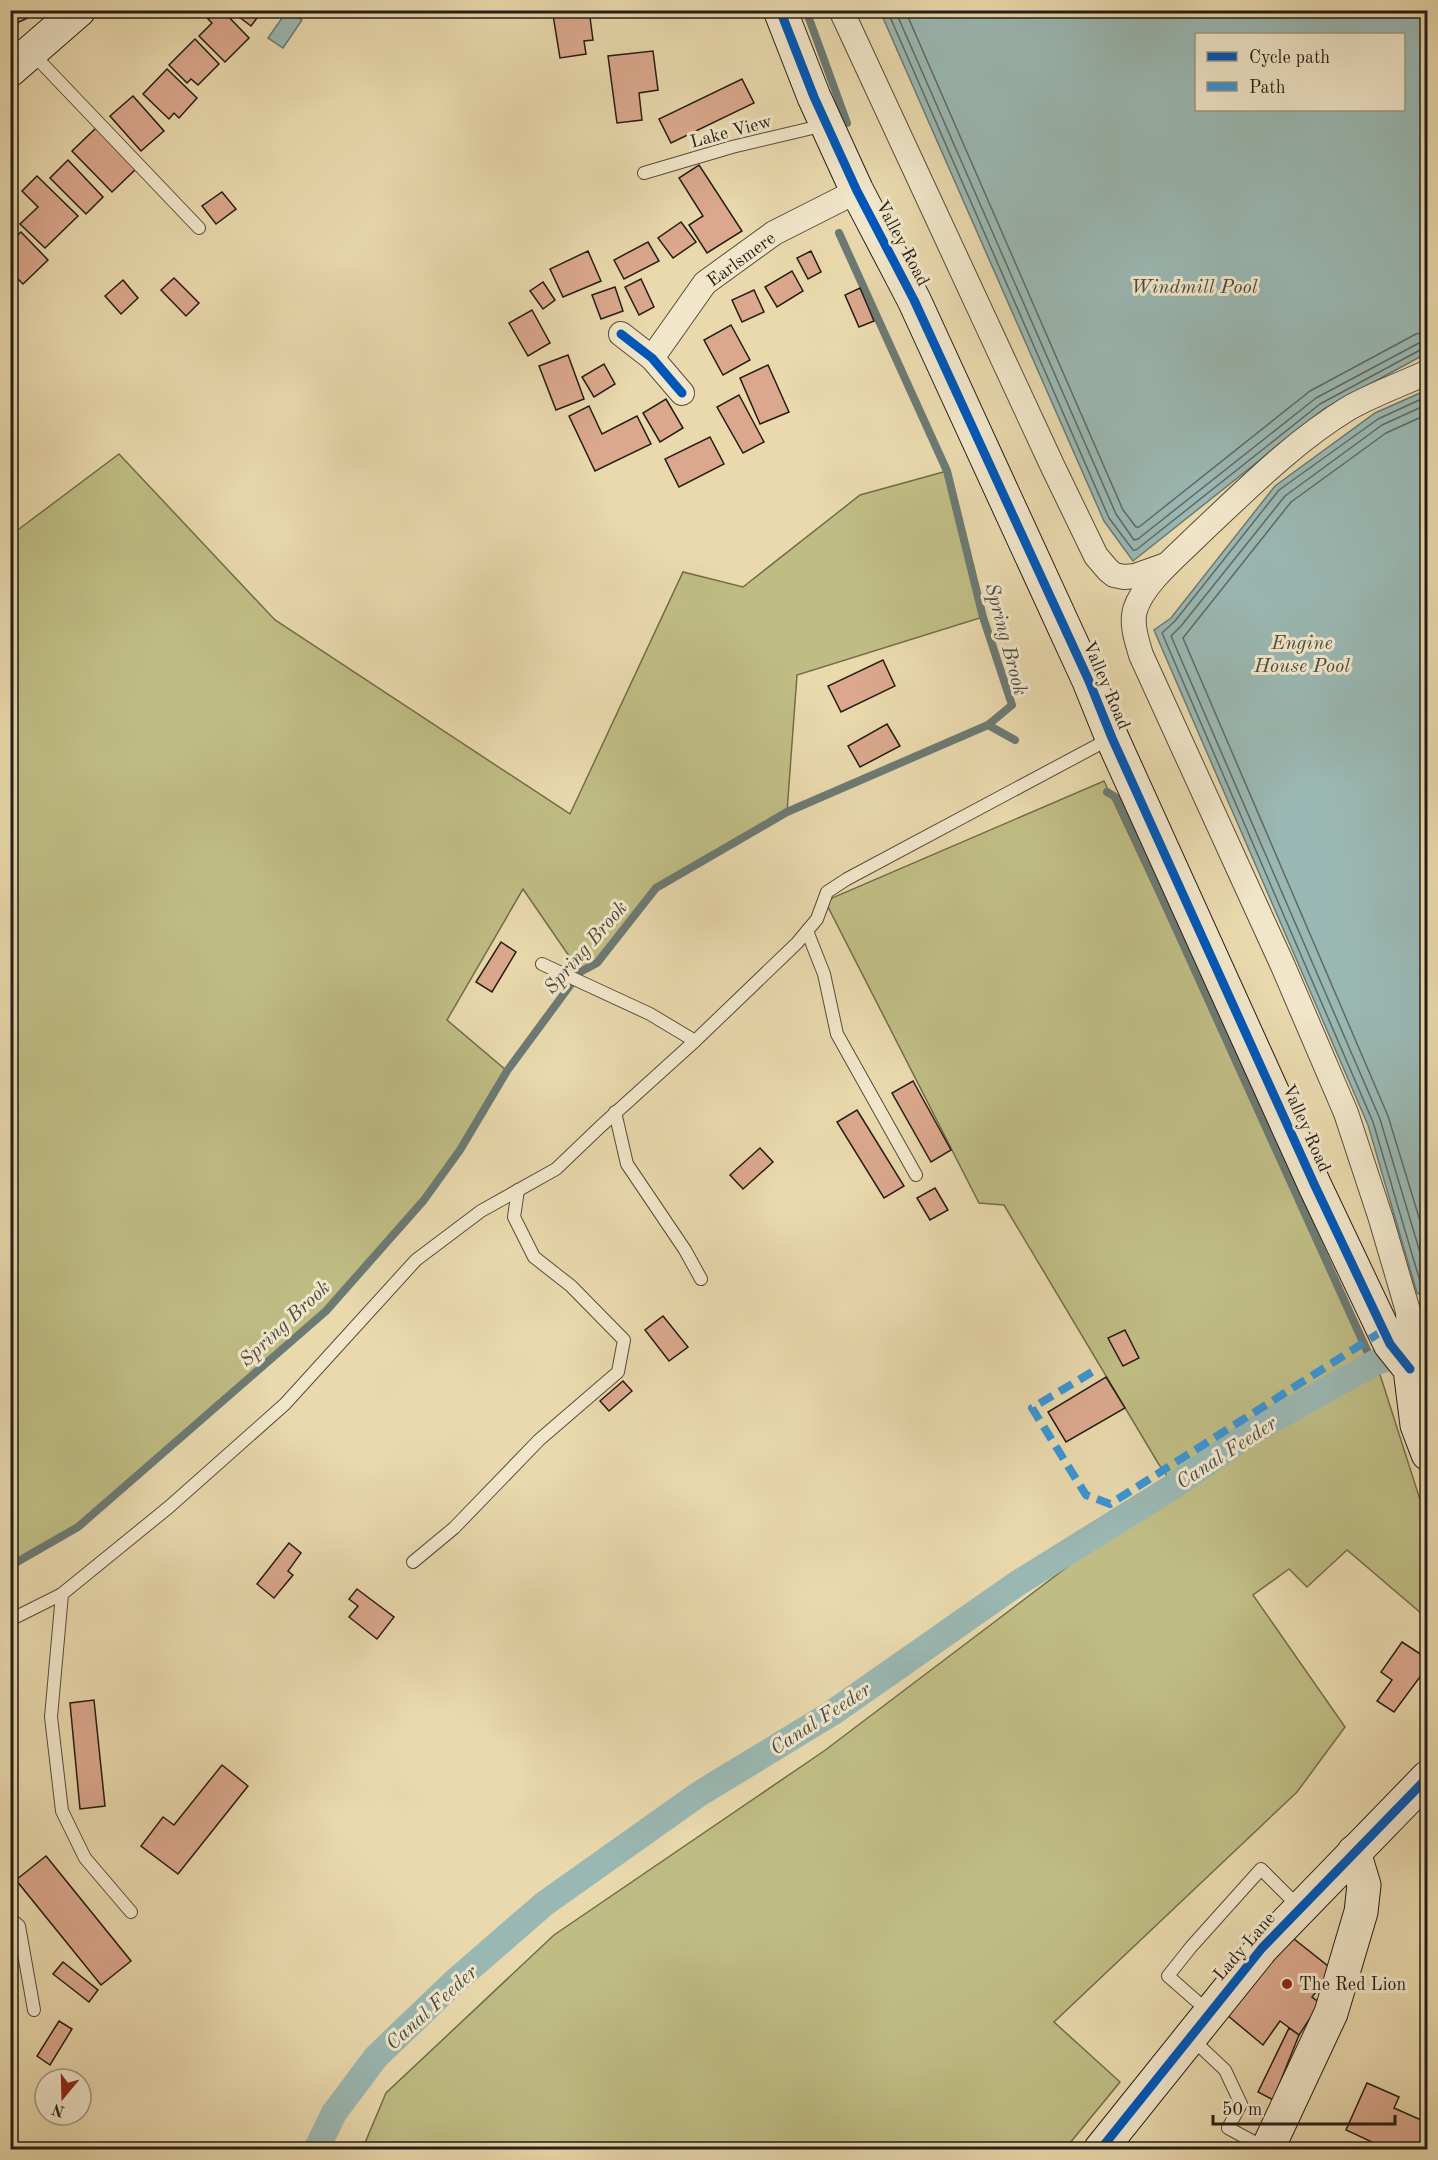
<svg xmlns="http://www.w3.org/2000/svg" width="1438" height="2160" viewBox="0 0 1438 2160" font-family="'Old Standard TT',serif">
  <style>
    .green { fill: #bfbd84; stroke: #726d4c; stroke-width: 1.5 }
    .water { fill: #9ab8b3; stroke: #6c7a74; stroke-width: 1.5; fill-rule: evenodd }
    .lines { fill: none; stroke-linecap: round; stroke-linejoin: round }
    .shore { stroke: #606a64; stroke-width: 1.5 }
    .stream { stroke: #6c7a74; stroke-width: 8 }
    .canal { stroke: #9ab8b3; stroke-width: 26 }
    .building { fill: #dba88d; stroke: #261d15; stroke-width: 1.5 }
    .lane-casing { stroke: #574c3b; stroke-width: 14 }
    .street-casing { stroke: #574c3b; stroke-width: 26 }
    .secondary-casing { stroke: #261d15; stroke-width: 35 }
    .lane { stroke: #f1e6ca; stroke-width: 12 }
    .street { stroke: #f1e6ca; stroke-width: 24 }
    .secondary { stroke: #f1e6ca; stroke-width: 33 }
    .quiet { stroke: #3b94d3; stroke-width: 8; stroke-dasharray: 15 8; stroke-linecap: butt }
    .cycleway-casing { stroke: #f1e6ca; stroke-width: 13 }
    .cycleway { stroke: #0057b8; stroke-width: 9 }
    .poi-dot { fill: #8f2418; stroke: #f1e6ca; stroke-width: 2 }
    .labels { text-anchor: middle; stroke-width: 6; stroke-linejoin: round; paint-order: stroke }
    .street-label { font-size: 18px; fill: #261d15; stroke: #f1e6ca }
    .poi-label { font-size: 18px; fill: #261d15; stroke: #f1e6ca; text-anchor: start }
    .water-label { font-size: 20px; font-style: italic; fill: #494c44; stroke: #f1e6ca }
  </style>
  <rect width="100%" height="100%" fill="#e9d9ad"/>
  <filter id="stains"><feTurbulence type="fractalNoise" baseFrequency=".00333" numOctaves="4"/><feColorMatrix values="0 0 0 0 .2 0 0 0 0 .09 0 0 0 0 .02 0 0 0 .5 -.17"/></filter>
  <radialGradient id="worn" r=".72"><stop offset=".6" stop-color="#630" stop-opacity="0"/><stop offset="1" stop-color="#630" stop-opacity=".3"/></radialGradient>
  <g class="green">
    <polygon points="119,454 275,620 570,814 683,572 743,587 860,495 947,471 983,617 797,675 787,812 656,888 597,963 580,972 523,889 447,1020 507,1071 460,1150 424,1200 326,1311 78,1527 11,1566 11,535"/>
    <polygon points="1104,781 1376,1362 1423,1509 1427,1517 1427,1610 1421,1613 1347,1550 1307,1587 1289,1569 1253,1595 1345,1727 1297,1792 1054,2022 1120,2082 1065,2149 362,2150 386,2093 554,1935 824,1751 1174,1486 1158,1463 1004,1205 979,1203 825,901"/>
  </g>
  <g class="water">
    <polygon points="287,11 302,20 283,48 268,38"/>
    <path d="M880 11H1427V353L1324 409 1133 561 1104 521ZM1196 34H1404V110H1196Z"/>
    <polygon points="1427,390 1427,1299 1417,1293 1368,1125 1154,630 1171,618 1275,486 1375,413"/>
  </g>
  <g class="lines">
    <g class="shore">
      <polyline points="887,10 1109,518 1133,550 1136,550 1320,404 1422,349 1428,348"/>
      <polyline points="895,10 1116,514 1134,540 1138,539 1316,398 1419,343 1428,341"/>
      <polyline points="905,10 1123,510 1136,527 1139,527 1310,391 1416,334 1428,332"/>
      <polyline points="1428,396 1378,419 1279,490 1175,621 1162,633 1373,1122 1422,1288 1428,1292"/>
      <polyline points="1428,404 1382,425 1285,496 1181,626 1171,636 1380,1119 1428,1279"/>
      <polyline points="1428,414 1386,433 1291,502 1183,638 1388,1116 1428,1247"/>
    </g>
    <g class="stream">
      <polyline points="806,10 847,123"/>
      <polyline points="988,725 1015,740"/>
      <polyline points="1107,792 1117,798 1373,1364"/>
      <polyline points="10,1566 78,1527 326,1311 424,1200 460,1150 507,1071 580,972 597,963 656,888 787,812 988,725 1012,705 983,617 947,471 839,233"/>
    </g>
    <g class="canal">
      <polyline points="1422,1347 1428,1345"/>
      <polyline points="316,2150 334,2113 376,2057 453,1983 544,1904 699,1794 832,1713 1018,1583 1174,1486 1251,1432 1376,1362 1386,1359"/>
    </g>
  </g>
  <g class="building">
    <polygon points="10,10 24,10 28,18 10,26"/>
    <polygon points="216,10 222,10 249,38 225,62 199,36 212,23 208,19"/>
    <polygon points="230,10 263,10 251,26"/>
    <polygon points="559,10 589,10 593,40 584,41 586,54 560,58 553,15 560,15"/>
    <polygon points="195,39 219,64 198,85 191,79 187,83 169,65"/>
    <polygon points="653,51 658,90 639,93 642,120 617,123 608,56"/>
    <polygon points="167,69 197,98 179,118 174,113 169,119 143,94"/>
    <polygon points="742,79 754,103 671,143 659,119"/>
    <polygon points="133,96 164,131 141,151 110,116"/>
    <polygon points="96,128 136,169 112,192 72,151"/>
    <polygon points="68,160 103,197 86,214 50,178"/>
    <polygon points="699,165 742,231 707,253 689,225 703,216 679,178"/>
    <polygon points="37,176 78,216 45,248 20,224 38,207 22,191"/>
    <polygon points="222,192 236,209 216,224 202,206"/>
    <polygon points="681,222 696,242 673,258 658,238"/>
    <polygon points="21,232 48,260 23,284 10,271 10,242"/>
    <polygon points="648,242 659,261 624,279 614,260"/>
    <polygon points="588,251 601,281 563,297 550,269"/>
    <polygon points="811,251 821,272 808,279 797,258"/>
    <polygon points="792,271 803,291 777,307 765,287"/>
    <polygon points="174,278 199,303 186,316 161,290"/>
    <polygon points="641,279 654,307 639,315 625,287"/>
    <polygon points="123,280 138,298 121,314 105,296"/>
    <polygon points="543,282 555,300 543,309 530,291"/>
    <polygon points="615,287 623,311 601,319 592,295"/>
    <polygon points="860,288 874,321 859,327 845,295"/>
    <polygon points="754,290 764,312 742,322 732,300"/>
    <polygon points="532,310 550,343 528,356 509,323"/>
    <polygon points="731,325 750,360 723,375 704,340"/>
    <polygon points="568,355 584,399 556,410 539,366"/>
    <polygon points="604,364 615,384 594,397 582,377"/>
    <polygon points="768,365 789,412 760,424 740,378"/>
    <polygon points="739,395 764,442 743,453 717,407"/>
    <polygon points="666,399 683,428 660,442 643,413"/>
    <polygon points="589,406 602,434 637,416 651,444 595,471 569,416"/>
    <polygon points="710,437 724,464 679,487 665,459"/>
    <polygon points="883,660 895,686 841,712 828,686"/>
    <polygon points="887,724 900,746 860,767 848,746"/>
    <polygon points="501,942 516,952 492,992 476,982"/>
    <polygon points="913,1081 951,1150 931,1162 892,1093"/>
    <polygon points="857,1110 904,1186 884,1198 837,1122"/>
    <polygon points="760,1148 773,1162 743,1189 730,1175"/>
    <polygon points="935,1188 948,1210 930,1220 917,1198"/>
    <polygon points="663,1316 688,1347 669,1361 645,1330"/>
    <polygon points="1125,1330 1139,1358 1123,1366 1108,1338"/>
    <polygon points="1106,1377 1125,1408 1066,1442 1048,1412"/>
    <polygon points="623,1381 632,1391 609,1411 600,1401"/>
    <polygon points="289,1543 301,1553 288,1571 293,1575 274,1598 257,1584"/>
    <polygon points="357,1589 394,1617 377,1639 349,1617 358,1606 349,1599"/>
    <polygon points="1402,1642 1428,1659 1428,1666 1394,1712 1377,1701 1392,1680 1381,1672"/>
    <polygon points="94,1700 105,1806 80,1809 70,1703"/>
    <polygon points="222,1765 248,1786 178,1874 141,1846 163,1817 174,1825"/>
    <polygon points="46,1856 131,1961 101,1985 16,1880"/>
    <polygon points="1289,1935 1333,1970 1312,1997 1320,2003 1299,2035 1280,2021 1263,2045 1227,2015"/>
    <polygon points="63,1962 98,1990 89,2002 53,1974"/>
    <polygon points="59,2021 72,2029 50,2065 37,2056"/>
    <polygon points="1289,2028 1299,2035 1273,2100 1258,2092"/>
    <polygon points="1367,2083 1399,2097 1394,2108 1428,2123 1428,2128 1418,2150 1389,2150 1346,2130"/>
  </g>
  <g class="lines">
    <g class="lane-casing">
      <g id="lane">
        <polyline points="32,53 199,228"/>
        <polyline points="644,173 732,147 825,125"/>
        <polyline points="807,931 824,974 837,1034 916,1175"/>
        <polyline points="542,964 650,1014 695,1041"/>
        <polyline points="615,1112 627,1164 685,1250 701,1279"/>
        <polyline points="413,1562 454,1528 539,1440 618,1372 624,1340 571,1286 534,1257 514,1217 518,1190"/>
        <polyline points="10,1620 62,1594"/>
        <polyline points="131,1912 85,1858 62,1811 51,1717 62,1594 169,1507 285,1404 416,1260 481,1211 556,1169 601,1126 695,1041 797,943 817,919 827,892 847,879 1111,738"/>
        <polyline points="10,1918 19,1926 34,2010"/>
        <polyline points="1209,2012 1168,1976 1191,1947 1261,1869 1300,1908"/>
        <polyline points="1191,2038 1225,2070 1241,2104 1228,2128 1265,2148"/>
      </g>
    </g>
    <g class="street-casing">
      <g id="street">
        <polyline points="841,10 1052,465 1096,556 1108,570 1114,575 1124,577 1135,576 1166,565"/>
        <polyline points="621,334 652,358 682,393"/>
        <polyline points="652,358 705,283 774,233 857,191"/>
        <path d="M1410 1369 1408 1311 1381 1219 1346 1113 1283 966 1141 655C1137 641 1131 625 1135 610 1143 583 1179 554 1199 534 1246 490 1293 442 1349 408 1374 394 1402 384 1428 372"/>
      </g>
    </g>
    <g class="secondary-casing">
      <g id="secondary">
        <polyline points="780,10 814,97 857,191 914,300 1089,681 1112,738 1315,1186 1390,1344 1410,1369 1417,1425 1428,1454"/>
        <polyline points="10,70 79,10"/>
        <polyline points="1100,2150 1262,1948 1428,1777"/>
        <polyline points="1267,2150 1331,2013 1361,1912 1364,1885 1354,1852"/>
      </g>
    </g>
    <use href="#lane" class="lane"/>
    <use href="#street" class="street"/>
    <use href="#secondary" class="secondary"/>
    <polyline class="quiet" points="1092,1372 1032,1408 1086,1495 1110,1504 1384,1330"/>
    <g class="cycleway-casing">
      <g id="cycleway">
        <polyline points="780,10 814,97 857,191 914,300 1089,681 1112,738 1315,1186 1390,1344 1410,1369"/>
        <polyline points="621,334 652,358 682,393"/>
        <polyline points="1100,2150 1262,1948 1428,1777"/>
      </g>
    </g>
    <use href="#cycleway" class="cycleway"/>
  </g>
  <circle class="poi-dot" cx="1287" cy="1984" r="6"/>
  <g class="labels">
    <g class="street-label">
      <text transform="translate(731 131) rotate(-15)" y="6">Lake View</text>
      <text transform="translate(903 243) rotate(62)" y="6">Valley Road</text>
      <text transform="translate(741 259) rotate(-36)" y="6">Earlsmere</text>
      <text transform="translate(1107 685) rotate(67)" y="6">Valley Road</text>
      <text transform="translate(1307 1128) rotate(66)" y="6">Valley Road</text>
      <text transform="translate(1244 1946) rotate(-49)" y="6">Lady Lane</text>
    </g>
    <g class="poi-label">
      <text x="1299" y="1990">The Red Lion</text>
    </g>
    <g class="water-label">
      <text x="1194" y="293">Windmill Pool</text>
      <text transform="translate(1007 639) rotate(75)" y="7">Spring Brook</text>
      <text x="1302" y="649">Engine<tspan x="1302" dy="23">House Pool</tspan></text>
      <text transform="translate(585 947) rotate(-49)" y="7">Spring Brook</text>
      <text transform="translate(284 1323) rotate(-43)" y="7">Spring Brook</text>
      <text transform="translate(1226 1452) rotate(-33)" y="7">Canal Feeder</text>
      <text transform="translate(820 1718) rotate(-33)" y="7">Canal Feeder</text>
      <text transform="translate(431 2007) rotate(-42)" y="7">Canal Feeder</text>
    </g>
  </g>
  <rect width="1438" height="2160" fill="none" stroke="#e9d9ad" stroke-width="36"/>
  <rect x="12" y="12" width="1414" height="2136" fill="none" stroke="#261d15" stroke-width="3"/>
  <rect x="18" y="18" width="1402" height="2124" fill="none" stroke="#261d15" stroke-width="1.5"/>
  <rect x="1195" y="33" width="210" height="78" fill="#f1e6ca" stroke="#a09682" stroke-width="1.5"/>
  <rect x="1207" y="52" width="30" height="9" fill="#0057b8" stroke="#a09682" stroke-width="1.5"/>
  <text x="1249" y="63" font-size="18" fill="#261d15">Cycle path</text>
  <rect x="1207" y="82" width="30" height="9" fill="#3b94d3" stroke="#a09682" stroke-width="1.5"/>
  <text x="1249" y="93" font-size="18" fill="#261d15">Path</text>
  <g transform="translate(63 2097) rotate(199)"><circle r="28" fill="#f1e6ca" stroke="#a09682" stroke-width="1.5"/>
  <path d="M0-4.5L10 22L0 15L-10 22Z" fill="#8f2418"/>
  <text y="-9" font-size="16" font-weight="bold" text-anchor="middle" fill="#261d15">N</text>
  </g>
  <path d="M1213 2115v9h182v-9" fill="none" stroke="#261d15" stroke-width="3"/>
  <text x="1222" y="2115" font-size="18" fill="#261d15" stroke="#f1e6ca" stroke-width="4.5" paint-order="stroke">50 m</text>
  <rect width="100%" height="100%" filter="url(#stains)"/>
  <rect width="100%" height="100%" fill="url(#worn)"/>
</svg>
